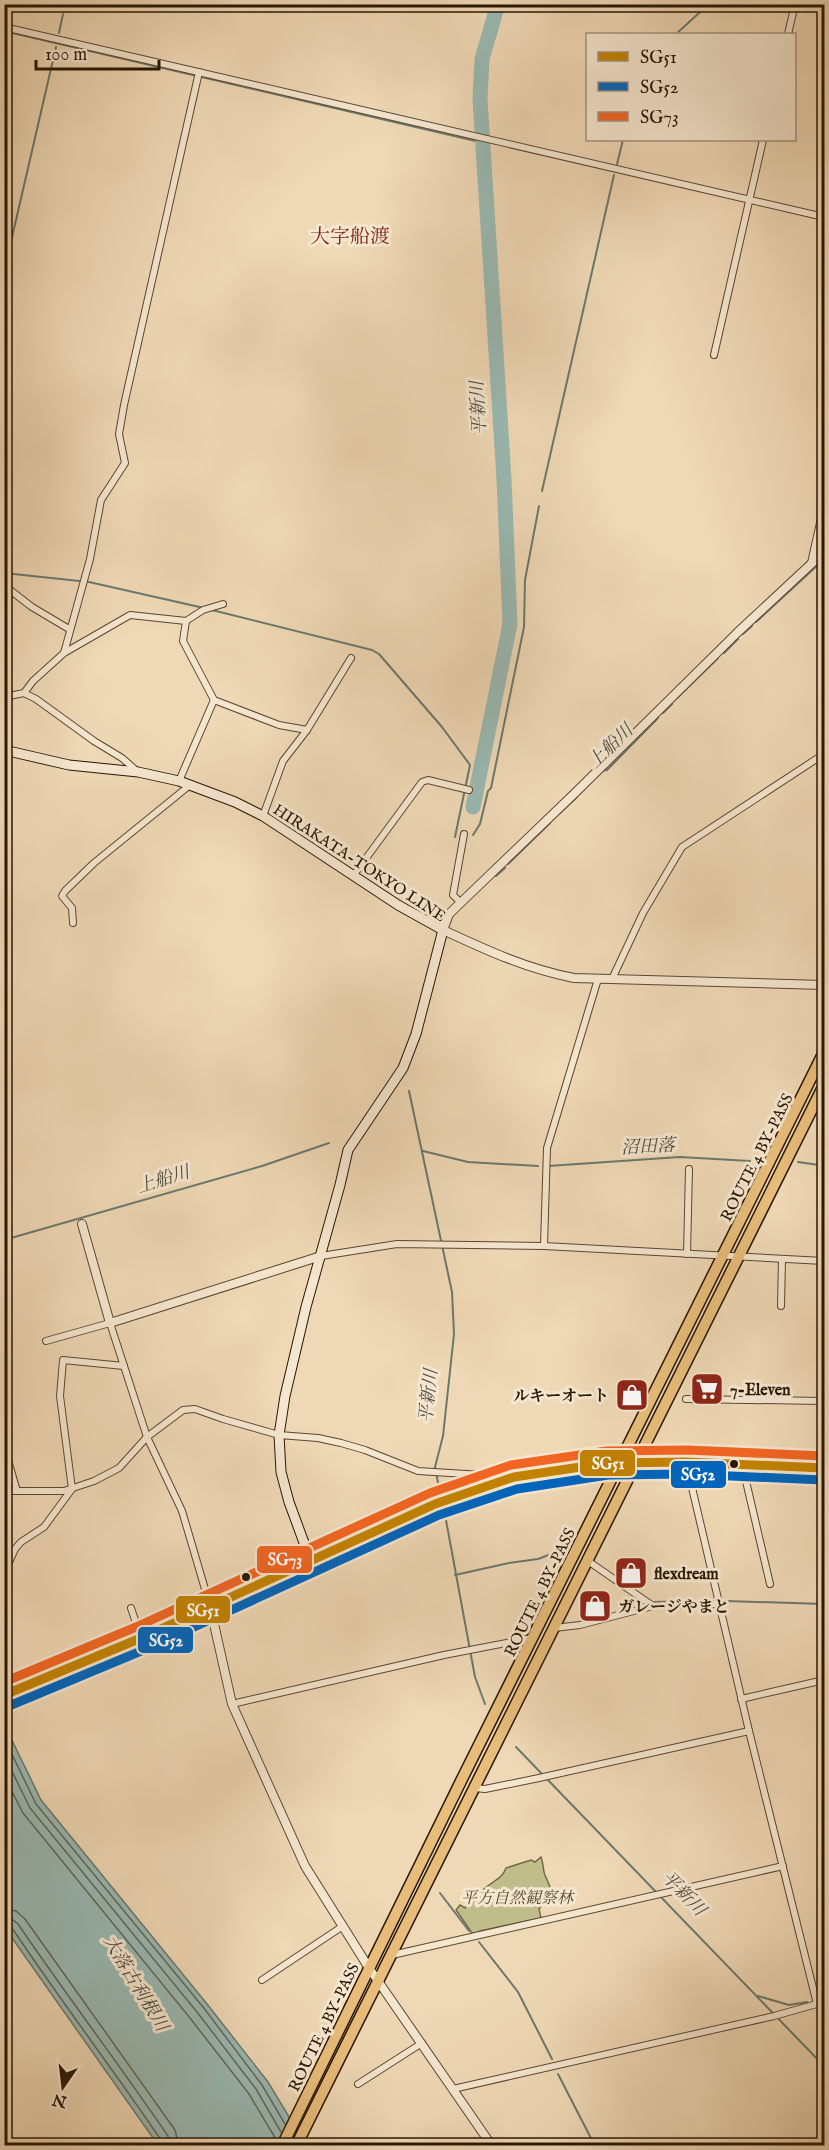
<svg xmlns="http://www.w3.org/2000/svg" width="829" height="2150" viewBox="0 0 829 2150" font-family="'IM FELL English','Noto Serif JP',serif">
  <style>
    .green { fill: #bfbd8a; stroke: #746a46; stroke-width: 1.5 }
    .water { fill: #9ab9b3; stroke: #6c786d; stroke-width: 1.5 }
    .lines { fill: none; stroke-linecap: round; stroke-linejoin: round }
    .shore { stroke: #61685b; stroke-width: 1.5 }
    .stream { stroke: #6c786d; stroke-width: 2 }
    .river { stroke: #9ab9b3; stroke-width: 15 }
    .minor-casing { stroke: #5a4630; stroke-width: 8 }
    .tertiary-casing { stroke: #5a4630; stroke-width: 10 }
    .secondary-casing { stroke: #281603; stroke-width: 11 }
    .primary-casing { stroke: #281603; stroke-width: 13 }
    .trunk-casing { stroke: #281603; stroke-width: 13 }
    .minor { stroke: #f5e6cf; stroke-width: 6 }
    .tertiary { stroke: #f5e6cf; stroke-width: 8 }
    .secondary { stroke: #f5e6cf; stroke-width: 9 }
    .primary { stroke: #e8bc7a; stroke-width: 10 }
    .trunk { stroke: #e8bc7a; stroke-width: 10 }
    .bus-1-casing { stroke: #f5e6cf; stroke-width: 14 }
    .bus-2-casing { stroke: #f5e6cf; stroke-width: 14 }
    .bus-3-casing { stroke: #f5e6cf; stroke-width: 14 }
    .bus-1 { stroke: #c38201; stroke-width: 9 }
    .bus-2 { stroke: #0065bd; stroke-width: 9 }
    .bus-3 { stroke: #f26522; stroke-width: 9 }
    .bus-dot { fill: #281603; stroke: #f5e6cf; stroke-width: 2 }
    .labels { text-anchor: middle; stroke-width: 6; stroke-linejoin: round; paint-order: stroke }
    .street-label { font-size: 16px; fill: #281603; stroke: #f5e6cf }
    .poi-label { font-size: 16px; font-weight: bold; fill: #281603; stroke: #f5e6cf; text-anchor: start }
    .park-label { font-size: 16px; font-style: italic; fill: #55482c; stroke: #f5e6cf }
    .water-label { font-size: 18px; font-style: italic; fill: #504f41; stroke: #f5e6cf }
    .quarter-label { font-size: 20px; fill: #7a1f14; stroke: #f5e6cf }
    .line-badge { stroke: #f5e6cf; stroke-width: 2 }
    .badge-label { font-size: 16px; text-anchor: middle; font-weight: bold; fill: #fff }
  </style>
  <rect width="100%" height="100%" fill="#efd8b5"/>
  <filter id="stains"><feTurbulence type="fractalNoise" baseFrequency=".00333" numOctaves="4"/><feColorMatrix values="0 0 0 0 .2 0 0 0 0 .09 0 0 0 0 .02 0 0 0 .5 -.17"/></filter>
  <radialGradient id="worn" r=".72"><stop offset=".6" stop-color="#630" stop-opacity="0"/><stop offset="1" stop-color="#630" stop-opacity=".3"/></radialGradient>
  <path class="green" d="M541 1857C543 1863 543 1866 544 1872 544 1874 553 1893 554 1896L553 1902 543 1903 539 1909 541 1918 480 1931 476 1933H472L456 1910 460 1905 465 1908 472 1898 478 1896C487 1882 502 1881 506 1868L531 1860 535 1862Z"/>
  <polygon class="water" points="4,1724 41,1800 207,2004 268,2082 306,2145 158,2145 5,1928"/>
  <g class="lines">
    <g class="shore">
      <polyline points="4,1738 36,1804 203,2007 262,2085 285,2124"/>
      <polyline points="4,1755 30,1808 197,2012 256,2089 281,2132"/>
      <polyline points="4,1776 23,1813 190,2018 249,2094 277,2141"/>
      <polyline points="4,1909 16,1911 25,1919 175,2130 179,2146"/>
      <path d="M4 1918 12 1919 18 1924C67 1996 119 2064 168 2136L170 2146"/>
      <path d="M4 1926 12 1928C60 2000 113 2069 161 2140L163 2146"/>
    </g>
    <g class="stream">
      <polyline points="64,9 65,4"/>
      <polyline points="4,31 484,143"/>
      <polyline points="59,33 63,14"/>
      <polyline points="676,34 709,4"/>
      <polyline points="617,164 623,140"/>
      <polyline points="4,272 56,47"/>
      <polyline points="542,491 614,175"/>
      <polyline points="4,573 89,582 204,608"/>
      <polyline points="212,610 372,650 379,654 442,727 470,765 455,837"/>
      <polyline points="756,622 821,562"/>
      <polyline points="743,634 752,626"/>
      <polyline points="724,653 738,639"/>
      <polyline points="677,698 718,658"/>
      <polyline points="663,713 672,704"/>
      <polyline points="602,771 607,770 658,718"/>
      <polyline points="560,813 577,797"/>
      <polyline points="473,835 480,824 488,791 491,788 524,627 525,580 539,506"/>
      <polyline points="508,864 550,823"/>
      <polyline points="496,876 505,868"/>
      <polyline points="409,1091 452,1292 454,1334 443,1436 435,1467 441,1498"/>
      <polyline points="423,1151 468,1162 538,1166"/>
      <polyline points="798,1162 819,1165"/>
      <polyline points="548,1166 680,1157 750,1161"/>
      <polyline points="4,1240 262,1166 329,1143"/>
      <polyline points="443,1504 475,1677 485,1704"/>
      <polyline points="455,1575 509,1563 538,1559 559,1551"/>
      <polyline points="726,1601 824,1604"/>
      <polyline points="652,1602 712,1601"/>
      <polyline points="516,1747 543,1775"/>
      <polyline points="547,1779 824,2066"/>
      <polyline points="440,1893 469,1931"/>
      <polyline points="479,1942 518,1992 552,2059"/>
      <polyline points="758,1996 789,2005 807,2002"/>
      <polyline points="558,2074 595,2146"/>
    </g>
    <polyline class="river" points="473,807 510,624 504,479 480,99 482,59 498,4"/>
    <g class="minor-casing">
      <g id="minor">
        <polyline points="4,27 824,217"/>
        <polyline points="788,34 795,4"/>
        <polyline points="714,355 763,140"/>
        <polyline points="811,563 824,505"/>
        <polyline points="6,587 32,607 69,629"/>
        <polyline points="223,604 203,610 186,621 183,641 214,700 279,725 307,730"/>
        <polyline points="64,653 130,615 186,621"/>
        <polyline points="24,693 33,681 64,653 90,559 101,500 125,463 119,434 124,405 199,72"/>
        <polyline points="4,697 24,693 36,699 94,741 122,758 138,772"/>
        <polyline points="179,781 214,700"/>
        <polyline points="263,816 283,761 307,730 351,658"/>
        <polyline points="353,876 422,782 428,780 469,790"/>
        <polyline points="461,903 453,895 464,834"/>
        <polyline points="73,923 72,908 62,896 65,891 94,863 190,785"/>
        <polyline points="612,979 643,913 682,847 824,754"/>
        <polyline points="544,1246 547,1148 598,979"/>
        <polyline points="687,1254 689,1169"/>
        <polyline points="321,1256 397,1244 544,1246 824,1261"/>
        <polyline points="781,1306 782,1259"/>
        <polyline points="46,1341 110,1323 147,1437 182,1511 210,1606"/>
        <polyline points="686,1399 824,1401"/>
        <polyline points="4,1447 17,1491"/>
        <polyline points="686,1462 749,1731 817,2004"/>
        <polyline points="742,1464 770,1584"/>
        <polyline points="819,1468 823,1448 821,1411 824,1401 824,1245"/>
        <polyline points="4,1491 64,1491 94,1481 119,1468 147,1437 183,1410 195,1409 223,1419 279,1435 318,1438 341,1443 365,1450 418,1471 482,1475 492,1483"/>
        <polyline points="588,1561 653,1606"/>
        <polyline points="4,1573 15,1549 21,1542 44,1527 72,1489 60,1396 63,1360 124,1366"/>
        <polyline points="131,1608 141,1638"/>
        <polyline points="554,1628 580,1625 653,1606 720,1604"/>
        <polyline points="4,1675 12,1691"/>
        <polyline points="741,1699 824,1680"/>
        <polyline points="232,1704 444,1655 532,1638"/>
        <polyline points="475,1788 485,1789 539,1778 749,1731"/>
        <polyline points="392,1955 783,1866"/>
        <polyline points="262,1980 343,1926"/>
        <polyline points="358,2084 422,2043"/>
        <polyline points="453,2089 774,2016 824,2002"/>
      </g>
    </g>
    <g class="tertiary-casing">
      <g id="tertiary">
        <path d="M824 552 738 632 576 792 449 914 443 930C486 950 527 969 574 978L824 985"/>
        <polyline points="82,1224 110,1323 321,1256"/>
        <polyline points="210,1606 232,1704 305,1866 369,1968 492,2146"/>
      </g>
    </g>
    <g class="secondary-casing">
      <polyline id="secondary" points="4,750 69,765 138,772 179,781 235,802 263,816 398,905 443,930 416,1034 403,1068 348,1150 340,1185 306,1307 285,1396 279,1435 281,1472 289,1502 310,1559"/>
    </g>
    <g class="primary-casing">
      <polyline id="primary" points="4,1695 141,1638 435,1504 514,1477 607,1463 686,1462 824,1468"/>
    </g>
    <g class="trunk-casing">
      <g id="trunk">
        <polyline points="282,2146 462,1779 824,1052"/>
        <polyline points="296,2146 824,1085"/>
      </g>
    </g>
    <use href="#minor" class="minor"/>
    <use href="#tertiary" class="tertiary"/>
    <use href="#secondary" class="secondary"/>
    <use href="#primary" class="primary"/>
    <use href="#trunk" class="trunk"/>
    <g class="bus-1-casing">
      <polyline id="bus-1" points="4,1695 141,1638 435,1504 514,1477 607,1463 686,1462 824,1468"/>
    </g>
    <g class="bus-2-casing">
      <polyline id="bus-2" points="9,1706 146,1649 439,1515 517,1489 608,1475 686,1474 823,1480"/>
    </g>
    <g class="bus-3-casing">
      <polyline id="bus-3" points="4,1682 136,1627 430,1493 511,1465 607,1451 687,1450 824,1456"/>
    </g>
    <use href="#bus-1" class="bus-1"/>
    <use href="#bus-2" class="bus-2"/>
    <use href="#bus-3" class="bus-3"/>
  </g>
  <defs>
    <g id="supermarket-square" transform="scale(1.725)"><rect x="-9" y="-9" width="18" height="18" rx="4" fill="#8f2418" stroke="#f5e6cf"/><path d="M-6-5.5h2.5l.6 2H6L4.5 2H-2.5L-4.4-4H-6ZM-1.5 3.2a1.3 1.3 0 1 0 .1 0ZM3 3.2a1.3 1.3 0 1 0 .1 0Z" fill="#fff"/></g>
    <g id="shop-square" transform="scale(1.725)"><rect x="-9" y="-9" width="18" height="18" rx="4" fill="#8f2418" stroke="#f5e6cf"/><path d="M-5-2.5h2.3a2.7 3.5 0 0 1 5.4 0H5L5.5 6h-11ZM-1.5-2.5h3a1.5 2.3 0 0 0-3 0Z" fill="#fff"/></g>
  </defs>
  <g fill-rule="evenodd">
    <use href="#supermarket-square" x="707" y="1389"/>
    <use href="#shop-square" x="632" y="1395"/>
    <use href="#shop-square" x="631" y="1573"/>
    <use href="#shop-square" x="595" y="1606"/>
  </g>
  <g class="bus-dot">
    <circle cx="734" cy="1464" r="5"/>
    <circle cx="246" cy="1577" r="5"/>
  </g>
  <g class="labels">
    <g class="street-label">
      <text transform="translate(360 862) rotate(33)" y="6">HIRAKATA-TOKYO LINE</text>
      <text transform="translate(756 1157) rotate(-63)" y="6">ROUTE 4 BY-PASS</text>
      <text transform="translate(539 1592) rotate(-64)" y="6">ROUTE 4 BY-PASS</text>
      <text transform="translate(323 2027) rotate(-64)" y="6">ROUTE 4 BY-PASS</text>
    </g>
    <g class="poi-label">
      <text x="730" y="1395">7-Eleven</text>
      <text x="609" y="1401" text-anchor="end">ルキーオート</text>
      <text x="654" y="1579">flexdream</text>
      <text x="618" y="1612">ガレージやまと</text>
    </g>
    <g class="park-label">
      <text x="517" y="1903">平方自然観察林</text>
    </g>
    <g class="water-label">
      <text transform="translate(478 408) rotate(-93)" y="6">平新川</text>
      <text transform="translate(610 746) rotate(-44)" y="6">上船川</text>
      <text transform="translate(648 1146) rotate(-3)" y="6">沼田落</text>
      <text transform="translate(163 1179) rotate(-17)" y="6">上船川</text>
      <text transform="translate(428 1396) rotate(-84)" y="6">平新川</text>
      <text transform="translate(684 1893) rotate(46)" y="6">平新川</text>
      <text transform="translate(136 1983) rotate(59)" y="6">大落古利根川</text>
    </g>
    <g class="quarter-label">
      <text x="350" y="243">大字船渡</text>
    </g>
  </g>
  <g class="line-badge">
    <rect x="579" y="1449" width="57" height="28" rx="6" fill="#c38201"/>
    <rect x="670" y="1460" width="57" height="29" rx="6" fill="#0065bd"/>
    <rect x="256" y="1545" width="57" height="29" rx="6" fill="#f26522"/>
    <rect x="175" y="1595" width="56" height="29" rx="6" fill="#c38201"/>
    <rect x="137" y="1626" width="57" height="28" rx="6" fill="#0065bd"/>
  </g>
  <g class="badge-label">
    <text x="608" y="1469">SG51</text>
    <text x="698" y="1480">SG52</text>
    <text x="285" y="1565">SG73</text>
    <text x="203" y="1616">SG51</text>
    <text x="166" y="1646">SG52</text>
  </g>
  <rect width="829" height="2150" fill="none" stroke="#efd8b5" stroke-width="24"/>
  <rect x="6" y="6" width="817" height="2138" fill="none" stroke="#281603" stroke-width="3"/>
  <rect x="12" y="12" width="805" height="2126" fill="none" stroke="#281603" stroke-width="1.5"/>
  <rect x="586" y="33" width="210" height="108" fill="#f5e6cf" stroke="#a3937d" stroke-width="1.5"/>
  <rect x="598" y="52" width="30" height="9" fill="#c38201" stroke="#a3937d" stroke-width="1.5"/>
  <text x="640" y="63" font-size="18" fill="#281603">SG51</text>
  <rect x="598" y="82" width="30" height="9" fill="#0065bd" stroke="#a3937d" stroke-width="1.5"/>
  <text x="640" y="93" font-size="18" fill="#281603">SG52</text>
  <rect x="598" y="112" width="30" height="9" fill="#f26522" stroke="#a3937d" stroke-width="1.5"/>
  <text x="640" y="123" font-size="18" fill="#281603">SG73</text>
  <g transform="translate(63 2087) rotate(194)" stroke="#f5e6cf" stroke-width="4.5" paint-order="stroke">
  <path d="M0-4.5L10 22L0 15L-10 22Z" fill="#281603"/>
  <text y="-9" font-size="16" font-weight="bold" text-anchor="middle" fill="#281603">N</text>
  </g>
  <path d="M36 60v9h123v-9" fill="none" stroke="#281603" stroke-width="3"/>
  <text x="45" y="60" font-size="18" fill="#281603" stroke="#f5e6cf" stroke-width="4.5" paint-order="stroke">100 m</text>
  <rect width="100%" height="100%" filter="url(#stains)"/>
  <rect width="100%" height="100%" fill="url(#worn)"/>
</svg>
